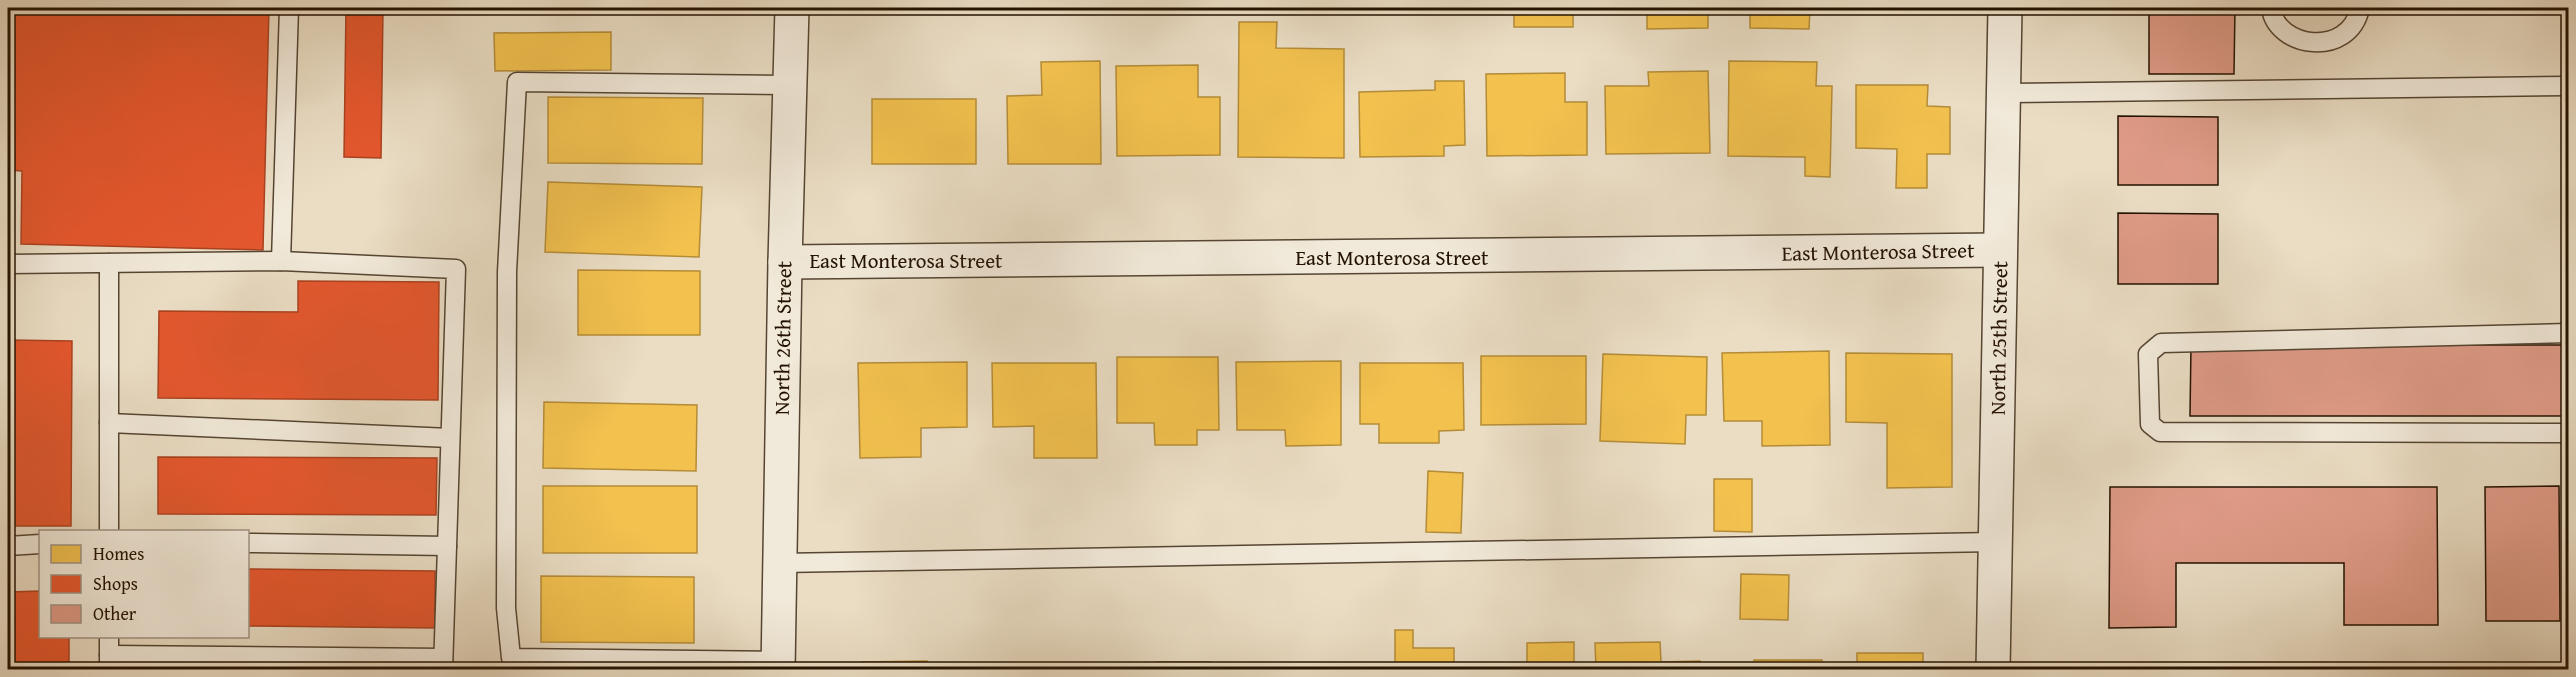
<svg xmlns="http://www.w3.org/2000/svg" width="2576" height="677" viewBox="0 0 2576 677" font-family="'Gentium Book Plus',serif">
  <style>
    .homes { fill: #f2c14e; stroke: #b48c37; stroke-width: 1.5 }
    .shops { fill: #e4572e; stroke: #aa4220; stroke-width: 1.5 }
    .building { fill: #de9a86; stroke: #231201; stroke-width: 1.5 }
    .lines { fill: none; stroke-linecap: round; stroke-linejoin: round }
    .lane-casing { stroke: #554532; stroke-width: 21 }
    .street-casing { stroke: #554532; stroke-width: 36 }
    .lane { stroke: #f1e9d9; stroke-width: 18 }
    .street { stroke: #f1e9d9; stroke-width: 33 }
    .labels { text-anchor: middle; stroke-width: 6; stroke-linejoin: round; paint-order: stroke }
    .street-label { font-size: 21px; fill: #231201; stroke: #f1e9d9 }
  </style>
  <rect width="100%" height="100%" fill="#eaddc4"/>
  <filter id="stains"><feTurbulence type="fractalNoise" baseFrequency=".00333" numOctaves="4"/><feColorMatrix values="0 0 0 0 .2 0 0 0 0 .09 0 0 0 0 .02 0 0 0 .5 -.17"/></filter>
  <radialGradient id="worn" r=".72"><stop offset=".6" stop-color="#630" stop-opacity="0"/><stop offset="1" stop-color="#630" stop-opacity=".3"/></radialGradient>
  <g class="homes">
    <rect x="1514" y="8" width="59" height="19"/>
    <polygon points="1647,8 1708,8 1708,28 1647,29"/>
    <polygon points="1750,8 1810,8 1809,29 1750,28"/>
    <polygon points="1239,22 1277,22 1276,48 1344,49 1344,158 1238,157"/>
    <polygon points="611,32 611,70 495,71 494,33"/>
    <polygon points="1100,61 1101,164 1008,164 1007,96 1042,95 1041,62"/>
    <polygon points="1729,61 1817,62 1816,86 1832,86 1830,177 1805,176 1805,157 1728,156"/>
    <polygon points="1198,65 1198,97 1220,97 1220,155 1117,156 1116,66"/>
    <polygon points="1708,71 1710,153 1606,154 1605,86 1649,86 1648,72"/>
    <polygon points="1565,73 1565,102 1587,102 1587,155 1487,156 1486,74"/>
    <polygon points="1435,81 1464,81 1465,145 1444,146 1444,156 1360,157 1359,92 1435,90"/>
    <polygon points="1856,85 1928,85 1927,106 1950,107 1950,154 1927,154 1927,188 1896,188 1897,149 1856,148"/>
    <polygon points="548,97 703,98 702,164 548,163"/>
    <rect x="872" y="99" width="104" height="65"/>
    <polygon points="548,182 702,187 699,257 545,252"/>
    <polygon points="578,270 700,271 700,335 578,335"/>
    <polygon points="1829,351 1830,445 1762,446 1762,421 1724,421 1722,353"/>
    <polygon points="1846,353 1952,354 1952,487 1887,488 1887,423 1846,422"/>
    <polygon points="1603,354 1707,357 1706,415 1686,415 1685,444 1600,441"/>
    <polygon points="1481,356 1586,356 1586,424 1481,425"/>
    <polygon points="1117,357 1218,357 1219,430 1197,430 1197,445 1155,445 1154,423 1117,423"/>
    <polygon points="1341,361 1341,445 1286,446 1285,430 1237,430 1236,362"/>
    <polygon points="967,362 967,427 921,428 921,457 860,458 858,363"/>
    <polygon points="992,363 1096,363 1097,458 1034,458 1034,426 993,427"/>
    <polygon points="1360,363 1463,363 1464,430 1439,431 1439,443 1379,443 1379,424 1360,424"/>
    <polygon points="544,402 697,405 696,471 543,468"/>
    <polygon points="1428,471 1463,473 1461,533 1426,532"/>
    <polygon points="1714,479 1752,479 1752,532 1714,531"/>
    <rect x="543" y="486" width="154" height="67"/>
    <polygon points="1741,574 1789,575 1788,620 1740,619"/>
    <polygon points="541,576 694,577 694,643 541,642"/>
    <polygon points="1395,630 1413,630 1413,648 1454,648 1454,670 1395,670"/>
    <polygon points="1574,642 1574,670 1527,670 1527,643"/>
    <polygon points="1660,642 1661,662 1700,661 1700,670 1596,670 1595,643"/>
    <rect x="1857" y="653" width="66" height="17"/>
    <rect x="1754" y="660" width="68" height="10"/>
    <polygon points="927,661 927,670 862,670 862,662"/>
    <rect x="1156" y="662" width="54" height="8"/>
  </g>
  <g class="shops">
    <polygon points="8,8 269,8 263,250 21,244 22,171 8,170"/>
    <polygon points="346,8 383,8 381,158 344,157"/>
    <polygon points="298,281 439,282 438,400 158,398 159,311 298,312"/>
    <polygon points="8,340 72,341 71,526 8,526"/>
    <polygon points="158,457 437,458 436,515 158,514"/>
    <polygon points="248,569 435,571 435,628 248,626"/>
    <polygon points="40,591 40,636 69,636 69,670 8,670 8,592"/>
  </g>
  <g class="building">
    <polygon points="2149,8 2235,8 2234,74 2149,74"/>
    <polygon points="2118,116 2218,117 2218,185 2118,185"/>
    <polygon points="2118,213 2218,214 2218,284 2118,284"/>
    <polygon points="2191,345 2568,345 2568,416 2190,416"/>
    <polygon points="2559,486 2560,621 2486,621 2485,487"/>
    <polygon points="2110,487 2437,487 2438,625 2344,625 2344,563 2176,563 2176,627 2109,628"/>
    <polygon points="2346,666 2435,667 2434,670 2346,670"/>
    <polygon points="2337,667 2337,670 2221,670 2221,668"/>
    <polygon points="2568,668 2568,670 2449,670 2449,669"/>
  </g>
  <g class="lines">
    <g class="lane-casing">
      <g id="lane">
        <path d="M2271 8C2276 48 2349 59 2360 8"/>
        <polyline points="2004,93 2568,86"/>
        <polyline points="281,261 289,8"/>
        <polyline points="8,264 281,261 456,269 443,670"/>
        <polyline points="2568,333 2161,343 2148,354 2150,424 2160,432 2568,433"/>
        <polyline points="109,423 450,438"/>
        <polyline points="109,532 109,263"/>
        <polyline points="248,543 447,546"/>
        <polyline points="8,546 40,544"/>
        <polyline points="780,563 1995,542"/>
        <polyline points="109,655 443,658"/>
        <polyline points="778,661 511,658 506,608 507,272 517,82 789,85"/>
        <polyline points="109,670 109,636"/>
      </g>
    </g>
    <g class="street-casing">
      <g id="street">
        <polyline points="785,262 2000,250"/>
        <polyline points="778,670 785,262 792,8"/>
        <polyline points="1993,670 2005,8"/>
      </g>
    </g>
    <use href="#lane" class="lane"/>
    <use href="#street" class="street"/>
  </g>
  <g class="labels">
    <g class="street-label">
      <text transform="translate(1878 252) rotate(-1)" y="7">East Monterosa Street</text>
      <text x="1392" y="265">East Monterosa Street</text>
      <text x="906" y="268">East Monterosa Street</text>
      <text transform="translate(783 338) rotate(-89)" y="7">North 26th Street</text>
      <text transform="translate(1999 338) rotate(-89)" y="7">North 25th Street</text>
    </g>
  </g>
  <rect width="2576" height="677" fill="none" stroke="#eaddc4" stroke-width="30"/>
  <rect x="9" y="9" width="2558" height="659" fill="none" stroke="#231201" stroke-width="3"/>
  <rect x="15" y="15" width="2546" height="647" fill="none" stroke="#231201" stroke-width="1.5"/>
  <rect x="39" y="530" width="210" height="108" fill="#f1e9d9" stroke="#9f9383" stroke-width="1.5"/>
  <rect x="51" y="545" width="30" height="18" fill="#f2c14e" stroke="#9f9383" stroke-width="1.5"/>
  <text x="93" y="560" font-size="18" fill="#231201">Homes</text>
  <rect x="51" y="575" width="30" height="18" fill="#e4572e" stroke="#9f9383" stroke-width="1.5"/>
  <text x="93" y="590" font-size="18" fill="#231201">Shops</text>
  <rect x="51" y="605" width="30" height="18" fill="#de9a86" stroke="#9f9383" stroke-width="1.5"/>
  <text x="93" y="620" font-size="18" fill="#231201">Other</text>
  <rect width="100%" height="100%" filter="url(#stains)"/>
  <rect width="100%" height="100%" fill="url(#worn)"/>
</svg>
